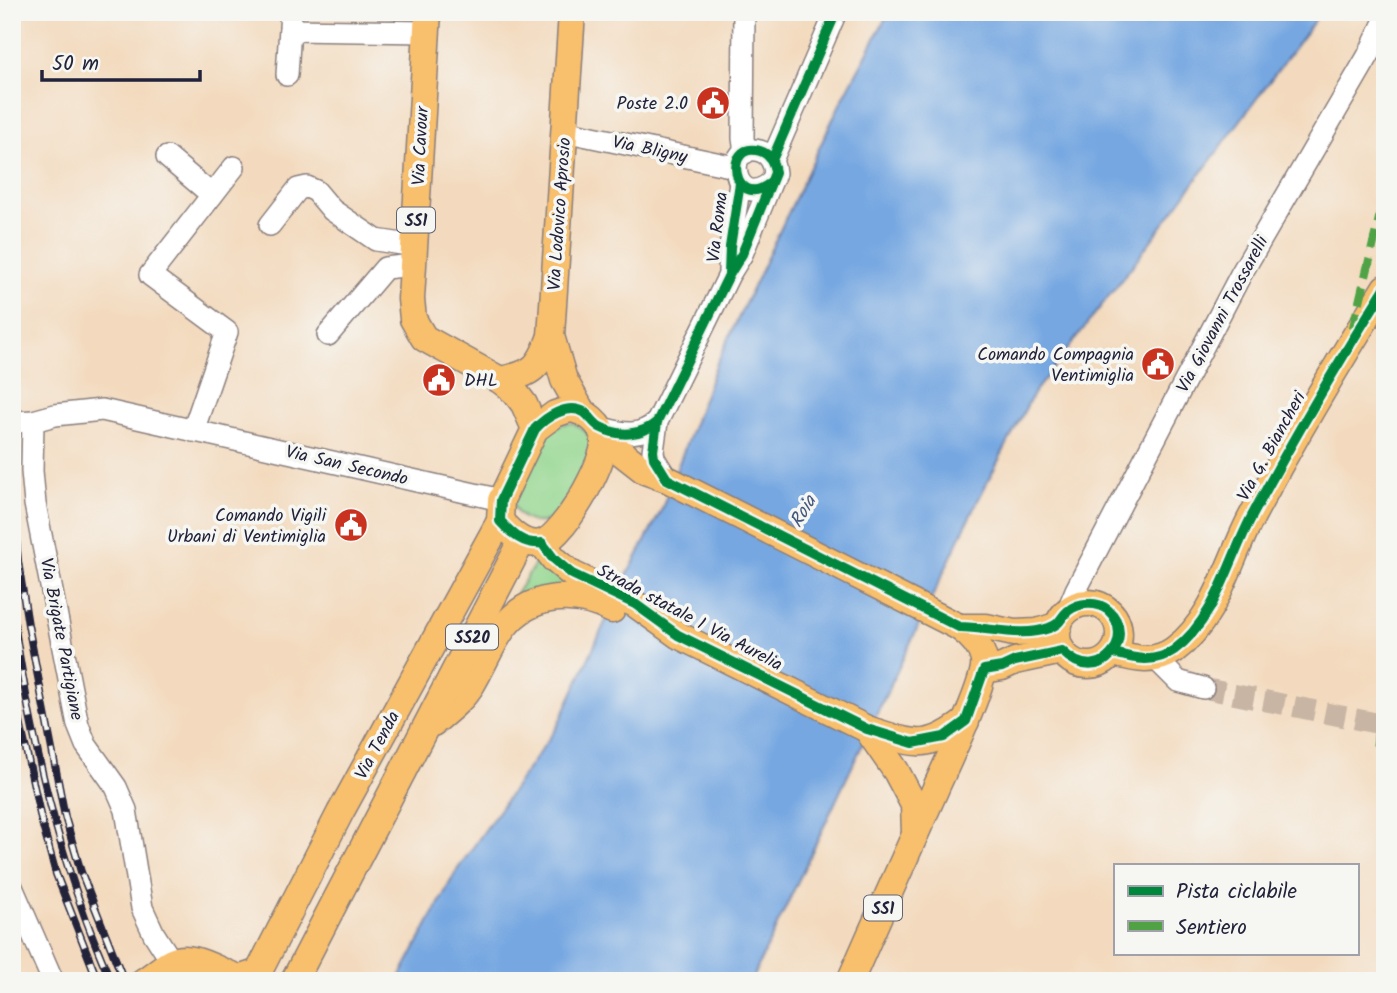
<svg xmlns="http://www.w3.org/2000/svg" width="1397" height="993" viewBox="0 0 1397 993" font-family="Kalam,sans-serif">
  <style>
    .green { fill: #93d68e; stroke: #5a7c64; stroke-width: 2 }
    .water { fill: #76a7e1; stroke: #4c648e; stroke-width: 2 }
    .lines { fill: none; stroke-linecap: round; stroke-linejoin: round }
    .minor-tunnel { stroke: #c9b5a4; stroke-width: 21; stroke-dasharray: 21 10; stroke-linecap: butt }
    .minor-casing { stroke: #8a7e7c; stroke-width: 24 }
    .major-casing { stroke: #8a7e7c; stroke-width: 29 }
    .minor { stroke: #fff; stroke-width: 21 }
    .major { stroke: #f8bf6c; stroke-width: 26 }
    .rail-casing { stroke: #22223b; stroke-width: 8 }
    .rail { stroke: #f6f6f2; stroke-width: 5; stroke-dasharray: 16; stroke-linecap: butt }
    .quiet { stroke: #50a245; stroke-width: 9; stroke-dasharray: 18 9; stroke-linecap: butt }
    .cycleway-casing { stroke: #f6f6f2; stroke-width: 15 }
    .cycleway { stroke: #00873e; stroke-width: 10 }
    .labels { text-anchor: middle; stroke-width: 7; stroke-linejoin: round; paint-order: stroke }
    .shield { fill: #f6f6f2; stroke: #626272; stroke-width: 2 }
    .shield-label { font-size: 16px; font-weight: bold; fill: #22223b }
    .poi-label { font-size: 18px; fill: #22223b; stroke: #f6f6f2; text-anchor: end }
    .street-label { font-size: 18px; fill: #22223b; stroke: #f6f6f2 }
    .water-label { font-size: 19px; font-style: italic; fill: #44577d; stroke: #f6f6f2 }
  </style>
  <rect width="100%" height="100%" fill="#f6f6f2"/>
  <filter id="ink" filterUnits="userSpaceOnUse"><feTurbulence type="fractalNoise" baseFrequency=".0143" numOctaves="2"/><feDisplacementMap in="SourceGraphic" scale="14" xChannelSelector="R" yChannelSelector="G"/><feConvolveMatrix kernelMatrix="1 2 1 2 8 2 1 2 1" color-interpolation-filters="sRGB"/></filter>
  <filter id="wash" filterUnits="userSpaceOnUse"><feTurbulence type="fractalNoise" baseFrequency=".00686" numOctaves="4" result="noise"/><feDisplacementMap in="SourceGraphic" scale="28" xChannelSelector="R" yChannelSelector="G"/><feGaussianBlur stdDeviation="1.57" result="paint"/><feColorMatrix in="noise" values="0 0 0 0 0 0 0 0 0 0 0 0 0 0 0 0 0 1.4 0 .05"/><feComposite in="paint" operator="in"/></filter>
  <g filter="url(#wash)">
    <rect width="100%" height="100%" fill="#f3dabe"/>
    <g class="green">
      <path d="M573 423C581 428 589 432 591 442 596 459 564 509 551 518 535 530 510 515 514 497L548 432 562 424Z"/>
      <polygon points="538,559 593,591 505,612"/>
    </g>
    <polygon class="water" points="889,12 1321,12 1133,265 1033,394 973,510 751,981 398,981 455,873 557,727 624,581 661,511 716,365 840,104"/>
  </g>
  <g filter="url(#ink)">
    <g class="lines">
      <polyline class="minor-tunnel" points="1203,688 1385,725"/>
      <g class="minor-casing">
        <g id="minor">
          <polyline points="744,12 743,138 745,153"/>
          <polyline points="290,30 427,32"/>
          <polyline points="287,75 291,12"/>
          <polyline points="564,131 735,167"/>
          <polyline points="167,157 212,195"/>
          <polyline points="772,160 836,12"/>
          <polyline points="270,225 298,189 307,187 316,191 332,210 376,240 415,246"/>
          <polyline points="729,271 730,247 740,183"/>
          <polyline points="328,335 385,268 413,265"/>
          <polyline points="33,421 32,471 35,504 78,725 86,745 116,787 126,810 142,908 154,934 172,962"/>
          <polyline points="15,422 33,421 55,415 102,410 501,500"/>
          <path d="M598 427C621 433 638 439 657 422"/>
          <polyline points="193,431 227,332 150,275 234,167"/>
          <path d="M667 479 654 458 653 451 657 422 729 275 742 254 775 173C774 163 770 154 760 151 722 140 733 211 769 184"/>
          <polyline points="1067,612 1076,590 1241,274 1368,56 1385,20"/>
          <polyline points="1157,660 1178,681 1203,688"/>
          <polyline points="12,887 53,981"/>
        </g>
      </g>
      <g class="major-casing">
        <g id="major">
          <polyline points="428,12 411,299 413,319 424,338 500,380 515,392 524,404 535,429"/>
          <polyline points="572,12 551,336 564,380 581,410"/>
          <path d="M500 380C533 374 539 368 551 336"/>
          <path d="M570 409C586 411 602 423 604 440 606 462 563 538 541 543 524 547 510 532 500 521L501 500 535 429 555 414Z"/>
          <path d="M604 439 645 471 667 479 959 627C970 635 981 645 984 660 987 681 945 767 935 790 907 853 878 917 850 981"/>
          <polyline points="542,543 554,559 572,574 635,604 678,635 867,729 896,771 914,805 915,834"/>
          <circle cx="1088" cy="634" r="31"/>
          <polyline points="959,627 986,627 1014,633 1037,632 1059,625"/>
          <path d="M1114 653C1136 659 1154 664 1174 650 1216 619 1228 562 1251 518 1292 440 1338 363 1385 288"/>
          <polyline points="984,670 1002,667 1015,661 1062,651"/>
          <path d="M433 723C447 711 462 700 472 684 483 666 491 644 504 627 531 592 576 591 612 610"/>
          <path d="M867 729C913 743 924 753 966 721"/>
          <path d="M144 981C154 975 162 967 172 962 194 951 220 974 241 978L259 972"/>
          <polyline points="254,981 340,813 500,521"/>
          <polyline points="294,981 522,541"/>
        </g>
      </g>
      <use href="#minor" class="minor"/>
      <use href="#major" class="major"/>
      <g class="rail-casing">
        <g id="rail">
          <polyline points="12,497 18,561 28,625 65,817 81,872 124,981"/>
          <path d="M12 608C30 736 58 862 111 981"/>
          <polyline points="12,685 41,819 56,874 98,981"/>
        </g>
      </g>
      <use href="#rail" class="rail"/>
      <g class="quiet">
        <polyline points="1353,329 1385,195"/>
        <polyline points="1377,746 1385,659"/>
      </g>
      <g class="cycleway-casing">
        <g id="cycleway">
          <polyline points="772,160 836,12"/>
          <polyline points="729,274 730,247 740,183"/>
          <path d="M657 422C641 436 619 437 600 427 594 424 590 416 584 412 567 403 546 417 535 429L501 500 500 521C512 534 523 545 542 543L554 559 572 574 635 604 678 635 867 729 913 743 944 737 966 721 984 670 1002 667 1015 661 1062 651C1101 690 1138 636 1108 610 1097 601 1079 602 1068 611 1059 619 1062 623 1049 628 1021 638 989 627 959 627L667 479 654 458 653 451 657 422 729 275 742 254 775 173C774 163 770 154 760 151 722 140 733 211 769 184"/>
          <path d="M1114 653C1136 659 1154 664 1174 650 1216 619 1228 562 1251 518 1292 440 1338 363 1385 288"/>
        </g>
      </g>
      <use href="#cycleway" class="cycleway"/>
    </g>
  </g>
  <defs>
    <g id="civic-disc" transform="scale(1.75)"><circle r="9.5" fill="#c8321e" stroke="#f6f6f2"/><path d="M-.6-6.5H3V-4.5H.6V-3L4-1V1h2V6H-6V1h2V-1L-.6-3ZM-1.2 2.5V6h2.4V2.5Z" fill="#fff"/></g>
  </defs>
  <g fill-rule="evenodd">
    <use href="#civic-disc" x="713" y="103"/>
    <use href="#civic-disc" x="1158" y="364"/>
    <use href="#civic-disc" x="439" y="380"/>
    <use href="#civic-disc" x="351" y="525"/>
  </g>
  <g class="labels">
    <g class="shield">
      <rect x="397" y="207.5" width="38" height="25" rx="5"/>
      <rect x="446" y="624.5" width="52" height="25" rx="5"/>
      <rect x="864" y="895.5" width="38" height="25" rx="5"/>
    </g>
    <g class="shield-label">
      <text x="416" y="226">SS1</text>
      <text x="472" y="643">SS20</text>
      <text x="883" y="914">SS1</text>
    </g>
    <g class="poi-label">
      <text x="688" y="109">Poste 2.0</text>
      <text x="1134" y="360">Comando Compagnia<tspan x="1134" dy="21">Ventimiglia</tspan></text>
      <text x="464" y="386" text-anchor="start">DHL</text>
      <text x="326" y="521">Comando Vigili<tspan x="326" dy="21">Urbani di Ventimiglia</tspan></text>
    </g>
    <g class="street-label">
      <text transform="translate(420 146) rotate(-87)" y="6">Via Cavour</text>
      <text transform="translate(650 149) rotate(12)" y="6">Via Bligny</text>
      <text transform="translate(559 214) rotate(-86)" y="6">Via Lodovico Aprosio</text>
      <text transform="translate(717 227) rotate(-83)" y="6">Via Roma</text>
      <text transform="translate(1222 314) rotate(-62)" y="6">Via Giovanni Trossarelli</text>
      <text transform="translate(1271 446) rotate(-61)" y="6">Via G. Biancheri</text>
      <text transform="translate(347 465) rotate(13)" y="6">Via San Secondo</text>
      <text transform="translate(690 617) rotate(28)" y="6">Strada statale 1 Via Aurelia</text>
      <text transform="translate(62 639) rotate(79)" y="6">Via Brigate Partigiane</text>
      <text transform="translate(377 745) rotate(-62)" y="6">Via Tenda</text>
    </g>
    <g class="water-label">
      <text transform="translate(802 511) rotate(-60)" y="7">Roia</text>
    </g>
  </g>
  <rect width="1397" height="993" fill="none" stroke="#f6f6f2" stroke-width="42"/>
  <rect x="1114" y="864" width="245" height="91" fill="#f6f6f2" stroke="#a1a1a9" stroke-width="2"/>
  <rect x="1128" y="886" width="35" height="10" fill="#00873e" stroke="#a1a1a9" stroke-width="2"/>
  <text x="1176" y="898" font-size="21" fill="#22223b">Pista ciclabile</text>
  <rect x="1128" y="921" width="35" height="10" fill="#50a245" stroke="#a1a1a9" stroke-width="2"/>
  <text x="1176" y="934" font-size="21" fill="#22223b">Sentiero</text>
  <path d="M42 70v10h158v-10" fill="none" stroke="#22223b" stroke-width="3.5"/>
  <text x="52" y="70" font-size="21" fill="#22223b" stroke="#f6f6f2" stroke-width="5" paint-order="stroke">50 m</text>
</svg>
